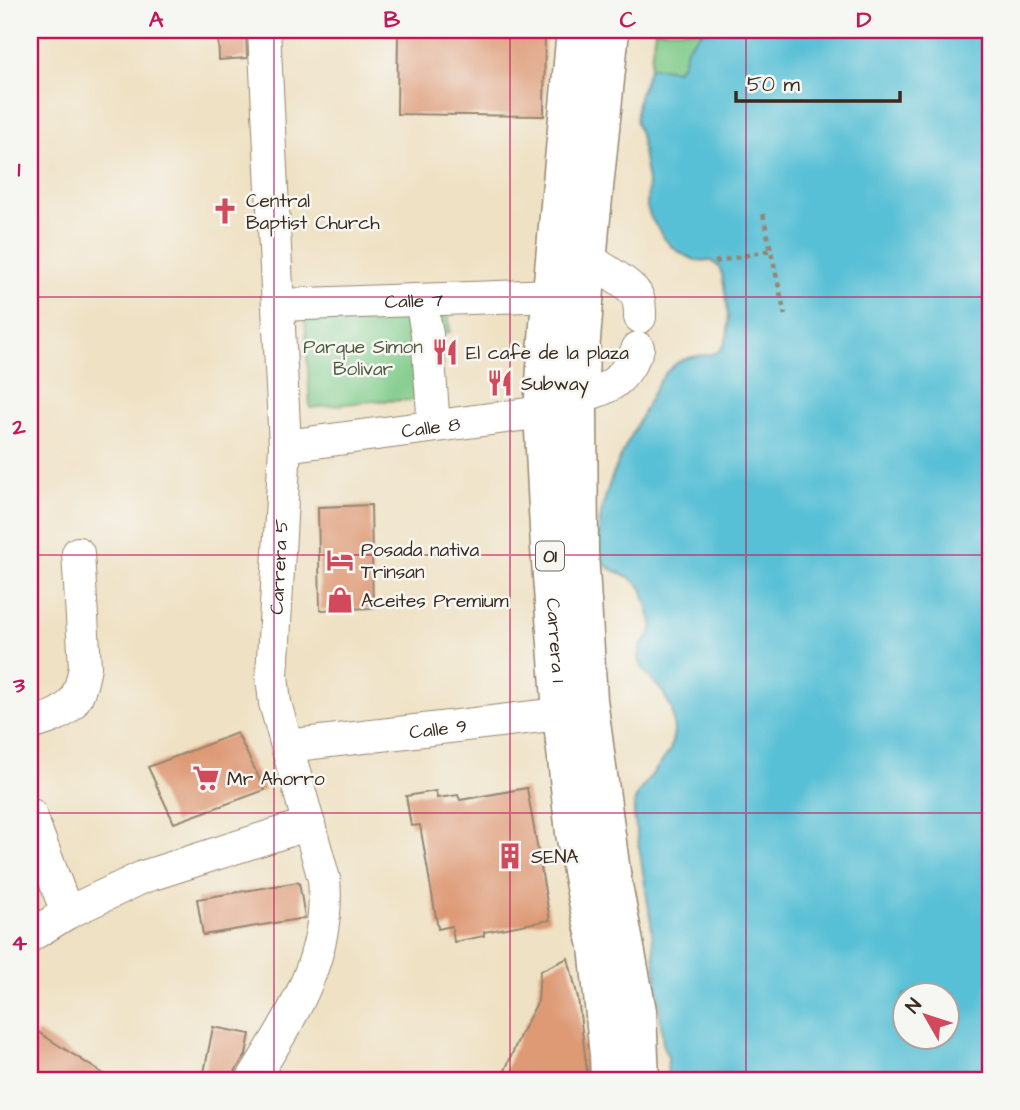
<svg xmlns="http://www.w3.org/2000/svg" width="1020" height="1110" viewBox="0 0 1020 1110" font-family="'Architects Daughter',sans-serif">
  <style>
    .green { fill: #7eca88; stroke: #5c7a53; stroke-width: 2 }
    .water { fill: #59c0d6; stroke: #4a757a; stroke-width: 2; fill-rule: evenodd }
    .building { fill: #de9975 }
    .lines { fill: none; stroke-linecap: round; stroke-linejoin: round }
    .minor-casing { stroke: #958670; stroke-width: 34 }
    .highway-casing { stroke: #958670; stroke-width: 41 }
    .path { stroke: #958670; stroke-width: 4.5; stroke-dasharray: 5 5; stroke-linecap: butt }
    .minor { stroke: #fff; stroke-width: 32 }
    .highway { stroke: #fff; stroke-width: 38 }
    .grid { fill: none; stroke: #c2185b; stroke-width: 2; stroke-opacity: 0.55 }
    .labels { text-anchor: middle; stroke-width: 5; stroke-linejoin: round; paint-order: stroke }
    .shield { fill: #f6f6f2; stroke: #73675e; stroke-width: 2 }
    .shield-label { font-size: 18px; font-weight: bold; fill: #3b2a1e }
    .poi-label { font-size: 19px; fill: #3b2a1e; stroke: #f6f6f2; text-anchor: start }
    .street-label { font-size: 19px; fill: #3b2a1e; stroke: #f6f6f2 }
    .park-label { font-size: 19px; fill: #4f5a3e; stroke: #f6f6f2 }
    .neatline { fill: none; stroke: #c2185b; stroke-width: 2.5 }
    .grid-label { font-size: 23px; text-anchor: middle; font-weight: bold; fill: #c2185b }
  </style>
  <rect width="100%" height="100%" fill="#f6f6f2"/>
  <filter id="ink" filterUnits="userSpaceOnUse"><feTurbulence type="fractalNoise" baseFrequency=".0143" numOctaves="2"/><feDisplacementMap in="SourceGraphic" scale="14" xChannelSelector="R" yChannelSelector="G"/><feConvolveMatrix kernelMatrix="1 2 1 2 8 2 1 2 1" color-interpolation-filters="sRGB"/></filter>
  <filter id="wash" filterUnits="userSpaceOnUse"><feTurbulence type="fractalNoise" baseFrequency=".00686" numOctaves="4" result="noise"/><feDisplacementMap in="SourceGraphic" scale="28" xChannelSelector="R" yChannelSelector="G"/><feGaussianBlur stdDeviation="1.57" result="paint"/><feColorMatrix in="noise" values="0 0 0 0 0 0 0 0 0 0 0 0 0 0 0 0 0 1.4 0 .05"/><feComposite in="paint" operator="in"/></filter>
  <g filter="url(#wash)">
    <rect width="100%" height="100%" fill="#efe1c3"/>
    <g class="green">
      <polygon points="655,30 704,30 688,46 683,63 677,70 650,67"/>
      <polygon points="448,309 450,332 414,335 417,400 373,401 310,408 305,315"/>
    </g>
    <path class="water" d="M704 30H990V1080H667L668 1057 663 1044 651 922 634 815V804L638 793 670 751 674 732 672 709 662 691 644 671 639 659 641 645 650 636 653 626 642 588 631 578 609 568 599 558C593 506 620 456 644 411 651 397 660 376 673 366 678 361 690 357 697 356 706 354 716 356 722 348 735 331 725 294 722 274L719 267 712 261 695 260 682 254 671 246 664 238 651 218 647 207 648 181 640 134 636 123V113L639 97 650 67 677 70 683 63 688 46ZM904 995H946V1036H904Z"/>
    <g id="blocks">
      <g class="building">
        <polygon points="218,30 246,30 247,58 219,60"/>
        <polygon points="398,30 545,30 544,116 397,114"/>
        <polygon points="371,505 373,608 320,610 318,507"/>
        <polygon points="237,733 265,790 174,823 148,767"/>
        <polygon points="527,788 550,920 484,932 484,936 454,942 452,926 438,929 420,825 411,826 406,796 436,791 437,798 458,795 460,800"/>
        <polygon points="299,882 305,918 203,935 197,899"/>
        <polygon points="568,958 578,998 588,1080 501,1080 521,1033 538,1001 540,971"/>
        <polygon points="213,1027 250,1034 246,1055 236,1070 234,1079 204,1073"/>
        <polygon points="38,1032 113,1080 30,1080 30,1044"/>
      </g>
    </g>
  </g>
  <g filter="url(#ink)">
    <use href="#blocks" fill-opacity="0" stroke="#958670" stroke-width="2"/>
    <g class="lines">
      <g class="minor-casing">
        <g id="minor">
          <path d="M589 259C600 267 629 283 636 294 640 301 640 309 640 317"/>
          <polyline points="421,300 427,334 434,426"/>
          <path id="s1" d="M278 305 552 295"/>
          <path d="M579 396C611 390 625 379 638 348"/>
          <path id="s2" d="M285 446 566 409"/>
          <path d="M30 724C67 714 79 706 85 666L78 553"/>
          <path id="s3" d="M287 746 585 711"/>
          <polyline points="30,814 67,913"/>
          <polyline points="30,936 67,913 143,877 309,824"/>
          <path id="s4" d="M252 1080C292 1016 331 957 324 879L275 703 272 676 285 446 264 30"/>
        </g>
      </g>
      <g class="highway-casing">
        <g id="highway">
          <path id="s5" d="M576 30 549 325 543 411 550 548 562 713 575 833 586 892 598 946 609 1055 610 1080"/>
          <polyline points="610,30 590,227 580,352 578,407 579,553 588,700 612,880 637,1011 640,1080"/>
        </g>
      </g>
      <g class="path">
        <polyline points="763,214 785,315"/>
        <polyline points="715,262 771,250"/>
      </g>
      <use href="#minor" class="minor"/>
      <use href="#highway" class="highway"/>
    </g>
  </g>
  <path class="grid" d="M274 30V1080M510 30V1080M746 30V1080M30 297H990M30 555H990M30 813H990"/>
  <defs>
    <g id="church-bare" transform="scale(2.1)"><path d="M-1.2-6h2.4v3.5h3.3v2.4h-3.3V6h-2.4V-.1h-3.3v-2.4h3.3Z" fill="#d1495b" stroke="#f6f6f2" stroke-width="2.5" paint-order="stroke"/></g>
    <g id="restaurant-bare" transform="scale(2.1)"><path d="M-5-6h1v4h1v-4h1v4h1v-4h1v5L-1.5 .5V6h-2V.5L-5-1ZM5-6V6H3V1.5H1.5Q1.5-4 5-6Z" fill="#d1495b" stroke="#f6f6f2" stroke-width="2.5" paint-order="stroke"/></g>
    <g id="hotel-bare" transform="scale(2.1)"><path d="M-6-4.5h1.5V1H6V5H4.5V3h-9V5H-6ZM-4 0a1.8 1.8 0 1 1 3.6 0ZM.5 0V-2.5h3Q6-2.5 6 0Z" fill="#d1495b" stroke="#f6f6f2" stroke-width="2.5" paint-order="stroke"/></g>
    <g id="shop-bare" transform="scale(2.1)"><path d="M-5-2.5h2.3a2.7 3.5 0 0 1 5.4 0H5L5.5 6h-11ZM-1.5-2.5h3a1.5 2.3 0 0 0-3 0Z" fill="#d1495b" stroke="#f6f6f2" stroke-width="2.5" paint-order="stroke"/></g>
    <g id="supermarket-bare" transform="scale(2.1)"><path d="M-6-5.5h2.5l.6 2H6L4.5 2H-2.5L-4.4-4H-6ZM-1.5 3.2a1.3 1.3 0 1 0 .1 0ZM3 3.2a1.3 1.3 0 1 0 .1 0Z" fill="#d1495b" stroke="#f6f6f2" stroke-width="2.5" paint-order="stroke"/></g>
    <g id="building-bare" transform="scale(2.1)"><path d="M-4-6H4V6H1V3H-1V6H-4ZM-2.5-4.3h1.7v1.8h-1.7ZM.8-4.3h1.7v1.8H.8ZM-2.5-1h1.7V.8h-1.7ZM.8-1h1.7V.8H.8Z" fill="#d1495b" stroke="#f6f6f2" stroke-width="2.5" paint-order="stroke"/></g>
  </defs>
  <g fill-rule="evenodd">
    <use href="#church-bare" x="225" y="211"/>
    <use href="#restaurant-bare" x="445" y="352"/>
    <use href="#restaurant-bare" x="500" y="383"/>
    <use href="#hotel-bare" x="340" y="560"/>
    <use href="#shop-bare" x="340" y="600"/>
    <use href="#supermarket-bare" x="206" y="778"/>
    <use href="#building-bare" x="510" y="856"/>
  </g>
  <g class="labels">
    <rect class="shield" x="536" y="541.5" width="28" height="29" rx="5"/>
    <g class="shield-label">
      <text x="550" y="562">01</text>
    </g>
    <g class="poi-label">
      <text x="246" y="207">Central<tspan x="246" dy="22">Baptist Church</tspan></text>
      <text x="466" y="359">El cafe de la plaza</text>
      <text x="521" y="390">Subway</text>
      <text x="361" y="556">Posada nativa<tspan x="361" dy="22">Trinsan</tspan></text>
      <text x="361" y="607">Aceites Premium</text>
      <text x="227" y="785">Mr Ahorro</text>
      <text x="531" y="863">SENA</text>
    </g>
    <g class="street-label">
      <text dy="7" stroke="none"><textPath href="#s1" startOffset="136">Calle 7</textPath></text>
      <text dy="7" stroke="none"><textPath href="#s2" startOffset="147">Calle 8</textPath></text>
      <text dy="7" stroke="none"><textPath href="#s4" startOffset="537">Carrera 5</textPath></text>
      <text dy="7" stroke="none"><textPath href="#s5" startOffset="612">Carrera 1</textPath></text>
      <text dy="7" stroke="none"><textPath href="#s3" startOffset="152">Calle 9</textPath></text>
    </g>
    <g class="park-label">
      <text x="363" y="353">Parque Simon<tspan x="363" dy="22">Bolivar</tspan></text>
    </g>
  </g>
  <rect width="1020" height="1110" fill="none" stroke="#f6f6f2" stroke-width="77"/>
  <g transform="translate(926 1016) rotate(309)"><circle r="33" fill="#f6f6f2" stroke="#aba49d" stroke-width="2"/>
  <path d="M0-5L12 26L0 18L-12 26Z" fill="#d1495b"/>
  <text y="-10" font-size="19" font-weight="bold" text-anchor="middle" fill="#3b2a1e">N</text>
  </g>
  <path d="M736 91v10h164v-10" fill="none" stroke="#3b2a1e" stroke-width="3.5"/>
  <text x="747" y="91" font-size="21" fill="#3b2a1e" stroke="#f6f6f2" stroke-width="5" paint-order="stroke">50 m</text>
  <rect x="38" y="38" width="944" height="1034" class="neatline"/>
  <g class="grid-label">
    <text x="156" y="27">A</text>
    <text x="392" y="27">B</text>
    <text x="628" y="27">C</text>
    <text x="864" y="27">D</text>
    <text x="19" y="176">1</text>
    <text x="19" y="434">2</text>
    <text x="19" y="692">3</text>
    <text x="19" y="950">4</text>
  </g>
</svg>
